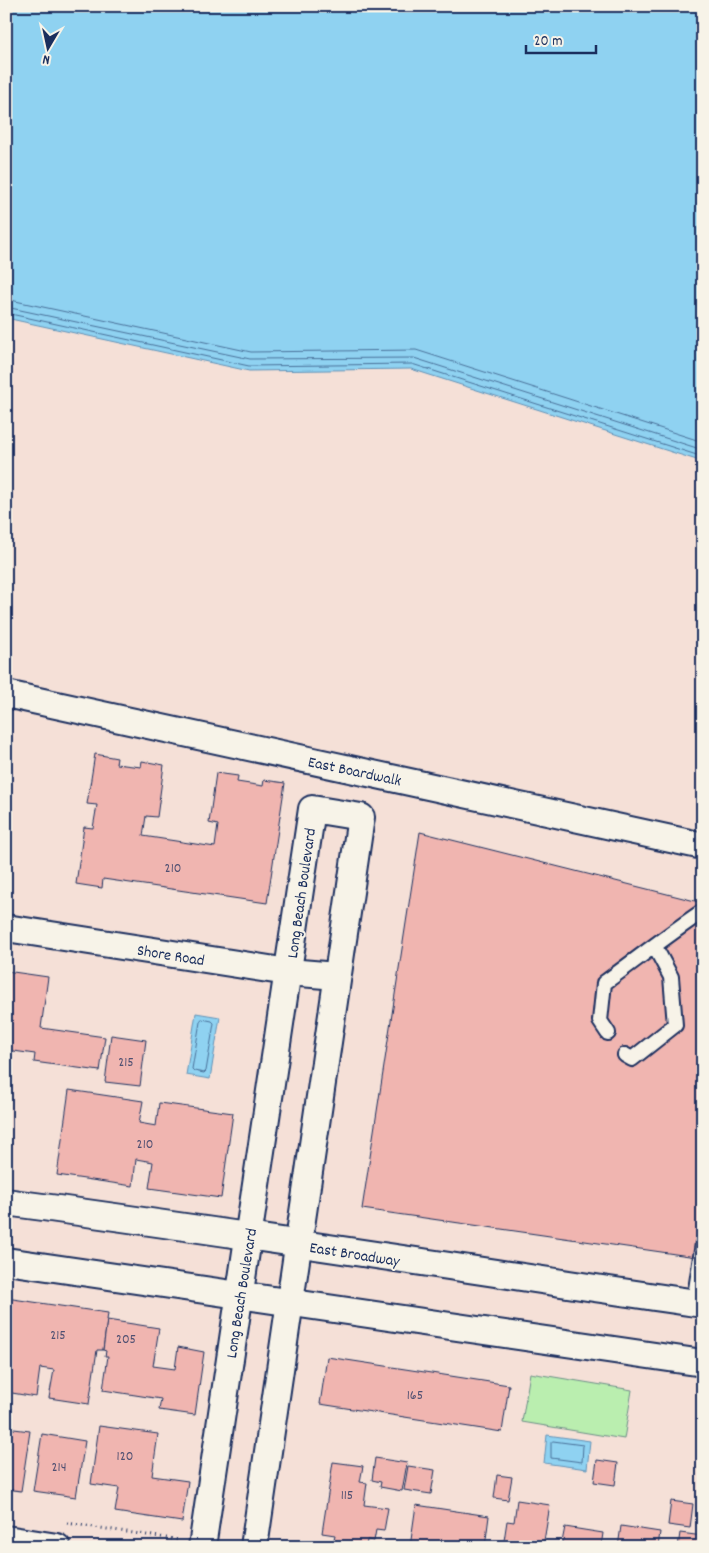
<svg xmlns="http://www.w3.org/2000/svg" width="709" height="1553" viewBox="0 0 709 1553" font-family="Dekko,sans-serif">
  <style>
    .green { fill: #baeeaf; stroke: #6a8e86 }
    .water { fill: #8fd2f1; stroke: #6191b6 }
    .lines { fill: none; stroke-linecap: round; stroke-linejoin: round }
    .shore { stroke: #497099; stroke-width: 1 }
    .building { fill: #f0b5b0; stroke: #1b2f5e }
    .lane-casing { stroke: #1b2f5e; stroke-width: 18 }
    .street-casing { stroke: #1b2f5e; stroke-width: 30 }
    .path { stroke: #1b2f5e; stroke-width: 3; stroke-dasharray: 1 4; stroke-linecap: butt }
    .lane { stroke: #f7f3e8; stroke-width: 14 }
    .street { stroke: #f7f3e8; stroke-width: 26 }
    .labels { text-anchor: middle; stroke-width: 4; stroke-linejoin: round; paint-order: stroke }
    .number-label { font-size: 14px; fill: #505072 }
    .street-label { font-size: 16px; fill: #1b2f5e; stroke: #f7f3e8 }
  </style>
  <rect width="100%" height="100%" fill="#f5e0d7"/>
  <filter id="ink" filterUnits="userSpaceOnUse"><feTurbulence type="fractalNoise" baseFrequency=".02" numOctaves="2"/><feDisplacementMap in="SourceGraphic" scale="10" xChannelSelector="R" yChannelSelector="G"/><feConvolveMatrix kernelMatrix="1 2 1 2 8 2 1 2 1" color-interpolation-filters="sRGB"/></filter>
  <g filter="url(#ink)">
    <polygon class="green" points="530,1373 632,1390 624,1439 522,1422"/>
    <g class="water">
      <polygon points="6,6 703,6 703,462 411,369 249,371 6,318"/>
      <polygon points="196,1013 220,1017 210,1079 186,1075"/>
      <polygon points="547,1435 590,1441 587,1469 544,1463"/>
    </g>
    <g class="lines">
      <g class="shore">
        <polyline points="6,299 251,352 416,350 703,442"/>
        <polyline points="6,307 250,359 414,358 703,450"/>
        <polyline points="6,313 249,366 412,364 703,457"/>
        <polygon points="202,1019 212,1021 214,1023 206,1071 204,1073 194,1071 192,1069 200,1022"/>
        <polygon points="553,1441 583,1445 582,1462 551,1458 551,1443"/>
      </g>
    </g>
    <g class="building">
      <polygon points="95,754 117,758 116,764 141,767 142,761 164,765 157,817 146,816 143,836 215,847 218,825 209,823 216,773 238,776 237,782 263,786 264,780 285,783 267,903 103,879 102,888 76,884 84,827 93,828 97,805 87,804"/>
      <polygon points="420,832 703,903 703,1258 362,1209"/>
      <polygon points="6,971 48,977 41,1028 105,1037 100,1071 34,1062 35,1054 6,1050"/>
      <polygon points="111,1035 146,1040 140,1086 105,1082"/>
      <polygon points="69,1090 143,1101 139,1123 156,1126 159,1103 233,1113 221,1198 149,1188 153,1162 136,1159 133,1186 57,1175"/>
      <polygon points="6,1298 108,1313 103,1350 97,1350 89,1404 49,1398 54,1370 40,1368 36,1397 6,1392"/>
      <polygon points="107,1320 159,1328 153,1366 175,1369 178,1347 204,1352 195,1415 159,1410 161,1399 103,1390 108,1356 105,1356 106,1351 103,1350"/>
      <polygon points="327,1357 509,1385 502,1432 320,1404"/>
      <polygon points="99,1426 158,1434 152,1476 188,1481 182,1522 115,1512 119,1488 91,1484"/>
      <polygon points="6,1428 30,1431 21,1491 6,1489"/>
      <polygon points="42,1434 85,1441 76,1497 33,1491"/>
      <polygon points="375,1458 407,1463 402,1491 380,1487 381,1482 372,1480"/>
      <polygon points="597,1460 618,1463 615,1485 594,1482"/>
      <polygon points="333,1462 363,1466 360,1482 367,1483 364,1505 388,1508 384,1531 376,1530 374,1541 367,1540 366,1547 333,1543 335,1535 322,1533"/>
      <polygon points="408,1466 435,1470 431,1494 404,1490"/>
      <polygon points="497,1475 512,1477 508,1500 494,1498"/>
      <polygon points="517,1500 550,1505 543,1547 503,1547 507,1521 514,1522"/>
      <polygon points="671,1501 693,1504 690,1528 668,1525"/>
      <polygon points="416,1505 489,1516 485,1547 410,1547"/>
      <polygon points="621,1526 660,1532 658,1547 618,1547"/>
      <polygon points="565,1527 603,1533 601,1547 561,1547"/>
      <polygon points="680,1533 703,1536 703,1547 678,1547"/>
    </g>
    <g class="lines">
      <g class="lane-casing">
        <g id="lane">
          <path d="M608 1033 600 1021 604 983C637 959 669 934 703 911"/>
          <polyline points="625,1055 632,1059 675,1025 671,977 655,947"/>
          <polyline points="694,1303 703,1243"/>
        </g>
      </g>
      <g class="street-casing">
        <g id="street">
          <polyline points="6,694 703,846"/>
          <polyline points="6,928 288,972 337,976"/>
          <path d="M6 1202C239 1233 471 1270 703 1304"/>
          <polyline points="6,1261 703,1363"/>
          <polyline points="6,1539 57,1547"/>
          <polyline points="202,1547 312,809 361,817 254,1547"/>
        </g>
      </g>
      <polyline class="path" points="67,1523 180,1540"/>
      <use href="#lane" class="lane"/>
      <use href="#street" class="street"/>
    </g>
  </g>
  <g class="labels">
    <g class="number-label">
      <text x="173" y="872">210</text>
      <text x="126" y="1066">215</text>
      <text x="145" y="1148">210</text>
      <text x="58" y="1339">215</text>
      <text x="126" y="1343">205</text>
      <text x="415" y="1399">165</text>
      <text x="125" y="1460">120</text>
      <text x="59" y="1471">214</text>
      <text x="347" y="1499">115</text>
    </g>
    <g class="street-label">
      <text transform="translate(355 770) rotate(12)" y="6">East Boardwalk</text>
      <text transform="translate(300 893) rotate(-82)" y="6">Long Beach Boulevard</text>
      <text transform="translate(171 954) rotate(9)" y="6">Shore Road</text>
      <text transform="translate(355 1253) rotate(9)" y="6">East Broadway</text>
      <text transform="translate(240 1293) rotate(-81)" y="6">Long Beach Boulevard</text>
    </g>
  </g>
  <rect width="709" height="1553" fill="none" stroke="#f7f3e8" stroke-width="25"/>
  <rect x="12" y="12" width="684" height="1528" fill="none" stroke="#1b2f5e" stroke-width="2" filter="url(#ink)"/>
  <g transform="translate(48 48) rotate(189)" stroke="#f7f3e8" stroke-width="4" paint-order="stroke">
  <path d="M0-4L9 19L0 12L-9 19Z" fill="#1b2f5e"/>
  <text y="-8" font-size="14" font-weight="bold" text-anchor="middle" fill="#1b2f5e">N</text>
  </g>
  <path d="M526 45v8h70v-8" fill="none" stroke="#1b2f5e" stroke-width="2.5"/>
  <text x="534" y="45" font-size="15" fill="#1b2f5e" stroke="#f7f3e8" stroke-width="4" paint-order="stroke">20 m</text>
</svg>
